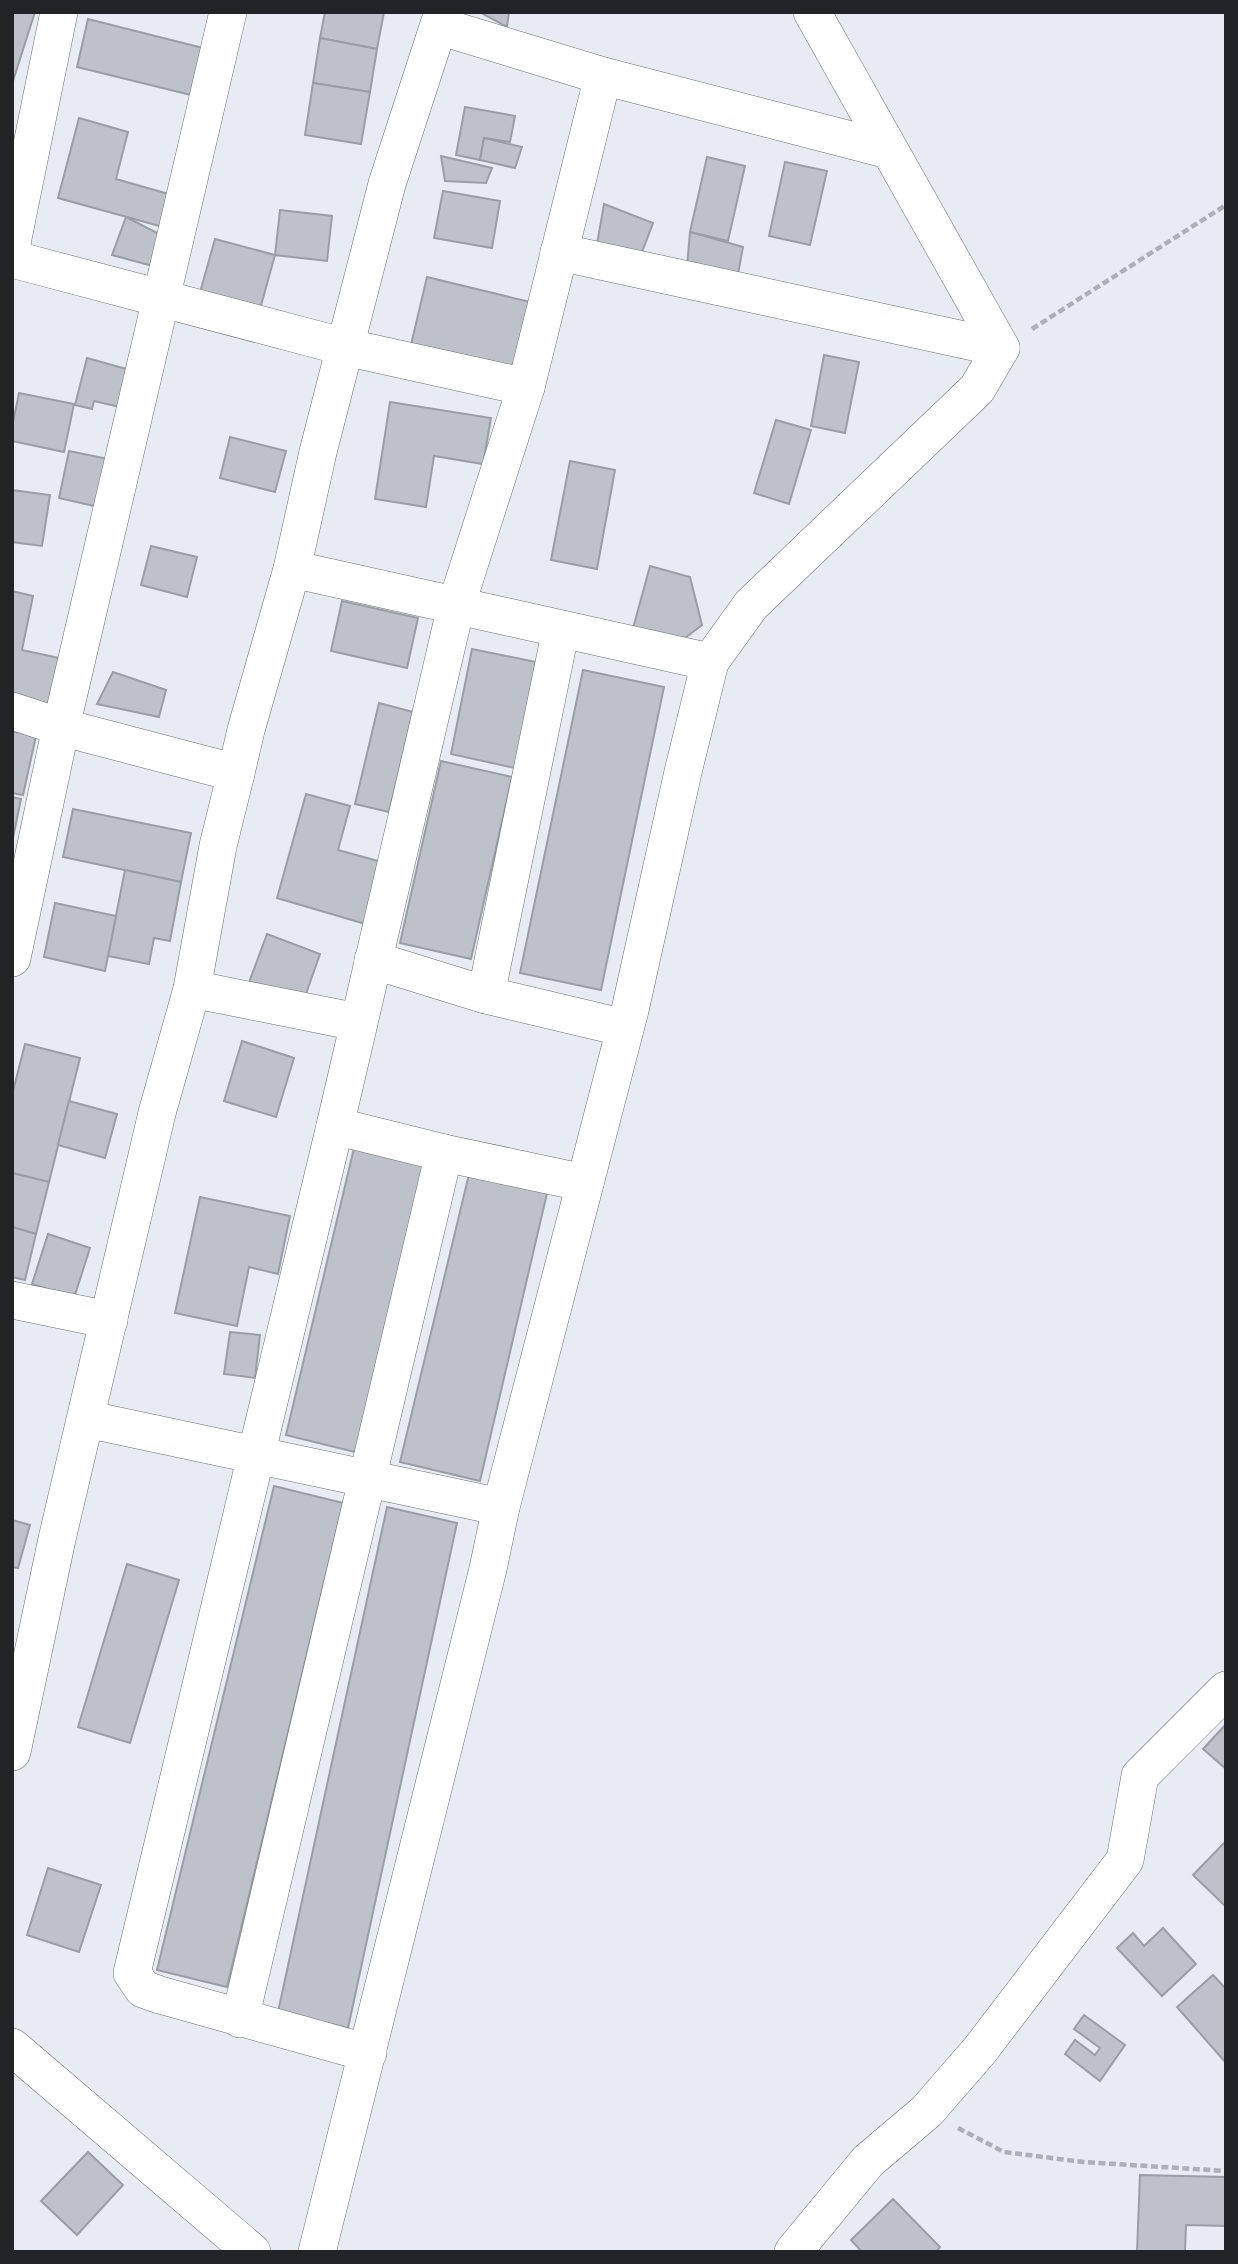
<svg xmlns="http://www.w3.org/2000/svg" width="1238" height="2264" viewBox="0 0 1238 2264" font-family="'Golos Text',sans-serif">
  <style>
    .building { fill: #bdc2ca; stroke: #999ea5; stroke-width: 2 }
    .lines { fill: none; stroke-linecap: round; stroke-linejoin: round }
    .minor-casing { stroke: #696d74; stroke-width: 38 }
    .path { stroke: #abafb6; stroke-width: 4.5; stroke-dasharray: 7 3.5; stroke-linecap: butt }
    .minor { stroke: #fff; stroke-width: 37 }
  </style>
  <rect width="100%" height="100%" fill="#e7ecf4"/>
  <g class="building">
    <polygon points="12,12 35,12 13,81 12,81"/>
    <polygon points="325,12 384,12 377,49 320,38"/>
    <polygon points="483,12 509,12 507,27 483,14"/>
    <polygon points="88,19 203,48 191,95 77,67"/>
    <polygon points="320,38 377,49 370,92 313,83"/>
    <polygon points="313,83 370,92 361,144 305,135"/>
    <polygon points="465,107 515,116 510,142 484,138 480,160 456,155"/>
    <polygon points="79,118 128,132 116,179 172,195 163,227 58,198"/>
    <polygon points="484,138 522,147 515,168 480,160"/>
    <polygon points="441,156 492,168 486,183 445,181"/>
    <polygon points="707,157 745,166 728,241 690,232"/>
    <polygon points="785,162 827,171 810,245 769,236"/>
    <polygon points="443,191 500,201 492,248 434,238"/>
    <polygon points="604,204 653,223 639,260 597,244"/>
    <polygon points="280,210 332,216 327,261 275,255"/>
    <polygon points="126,217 165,237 153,266 112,255"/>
    <polygon points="690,232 743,247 738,274 687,266"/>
    <polygon points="215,239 275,255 257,320 197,303"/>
    <polygon points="427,277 530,302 512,374 410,349"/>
    <polygon points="824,355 859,362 845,433 811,426"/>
    <polygon points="87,358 130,370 120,407 94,401 92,409 75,405"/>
    <polygon points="19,393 74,404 64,452 12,441 12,427"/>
    <polygon points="390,402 491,418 483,464 434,456 426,507 375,499"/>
    <polygon points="776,420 811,430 789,504 754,493"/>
    <polygon points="230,437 286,451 275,492 220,478"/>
    <polygon points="69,451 113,460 103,508 59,498"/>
    <polygon points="570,461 615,470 597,569 551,560"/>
    <polygon points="12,490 50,495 42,546 12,542"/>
    <polygon points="151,546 197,557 187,597 141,585"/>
    <polygon points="650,566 690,577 702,625 677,644 632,632"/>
    <polygon points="12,591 33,596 22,650 64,659 53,711 12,702"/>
    <polygon points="342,601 418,618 407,668 331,651"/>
    <polygon points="472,649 536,662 515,768 451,754"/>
    <polygon points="583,670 664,687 601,990 520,973"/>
    <polygon points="113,672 166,690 159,717 97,704"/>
    <polygon points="379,703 413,712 389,812 355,804"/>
    <polygon points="12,731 36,736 23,795 12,793"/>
    <polygon points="441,761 512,777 471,959 400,943"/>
    <polygon points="306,794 350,806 338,850 389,864 372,926 277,898"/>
    <polygon points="12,797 21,799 12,843"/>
    <polygon points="73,809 191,833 181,882 63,857"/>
    <polygon points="125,870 181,882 170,941 154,938 149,964 108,956"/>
    <polygon points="55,903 116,916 105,971 44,957"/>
    <polygon points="267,934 320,954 301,1008 247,988"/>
    <polygon points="242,1041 294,1058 276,1117 224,1101"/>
    <polygon points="25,1044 80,1058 49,1182 12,1173 12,1095"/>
    <polygon points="69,1101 117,1114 105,1158 58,1145"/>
    <polygon points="354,1148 428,1166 359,1453 286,1435"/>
    <polygon points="470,1170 548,1189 480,1481 400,1462"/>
    <polygon points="12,1173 49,1182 36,1234 12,1227"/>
    <polygon points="200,1197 290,1216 278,1274 249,1267 237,1326 175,1313"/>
    <polygon points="12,1227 36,1234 25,1280 12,1277"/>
    <polygon points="48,1234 90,1248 74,1298 32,1284"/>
    <polygon points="230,1332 260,1335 255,1378 224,1374"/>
    <polygon points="274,1486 343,1503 227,1987 157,1970"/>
    <polygon points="387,1507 457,1523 348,2028 278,2012"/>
    <polygon points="12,1520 30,1525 18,1568 12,1567"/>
    <polygon points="127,1564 179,1580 130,1743 78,1727"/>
    <polygon points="1226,1724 1226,1769 1203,1749"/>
    <polygon points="1225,1842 1226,1843 1226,1907 1193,1875"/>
    <polygon points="48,1868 101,1885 79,1952 27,1935"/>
    <polygon points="1163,1928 1196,1964 1162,1996 1117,1948 1133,1933 1144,1946"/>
    <polygon points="1213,1975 1226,1989 1226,2063 1177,2007"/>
    <polygon points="1084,2015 1125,2045 1100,2081 1065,2054 1075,2040 1095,2055 1100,2048 1074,2029"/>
    <polygon points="88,2152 123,2185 77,2235 41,2201"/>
    <polygon points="1140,2175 1226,2177 1226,2226 1186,2225 1185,2252 1137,2252"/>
    <polygon points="893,2199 940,2247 936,2252 862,2252 851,2240"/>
  </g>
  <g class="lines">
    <g class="minor-casing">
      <g id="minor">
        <polyline points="439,26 603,76 889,150"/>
        <polyline points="12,243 59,12"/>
        <polyline points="559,252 1001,348"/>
        <polyline points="12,259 345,347 526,387"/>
        <polyline points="292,569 318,452 387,184 443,12"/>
        <polyline points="710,662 751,605 977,389 1001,348 812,12"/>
        <polyline points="12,711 61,727 236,773 218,846 192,989 157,1113 57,1539 12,1752"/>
        <polyline points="236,773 246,730 292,569 710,662 683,772 630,1010 501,1507"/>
        <polyline points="12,958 61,727 228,12"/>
        <polyline points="373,960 486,995 625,1028"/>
        <polyline points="192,989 357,1022"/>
        <polyline points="486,995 561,629"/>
        <polyline points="335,1126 444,1153 585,1183"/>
        <polyline points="12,1300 109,1320"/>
        <polyline points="86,1419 501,1507 488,1569 317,2252"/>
        <polyline points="240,2019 444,1153"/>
        <polyline points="12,2047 252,2252"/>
        <polyline points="368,2053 160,1995 143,1989 132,1973 335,1126 456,606 526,387 603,76"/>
        <polyline points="793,2252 868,2161 927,2111 980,2050 1125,1860 1140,1776 1226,1690"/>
      </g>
    </g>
    <g class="path">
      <polyline points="1032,329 1226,205"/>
      <polyline points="958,2128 1004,2152 1083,2162 1226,2171"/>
    </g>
    <use href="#minor" class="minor"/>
  </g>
  <rect width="1238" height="2264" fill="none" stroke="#212326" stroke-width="28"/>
</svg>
